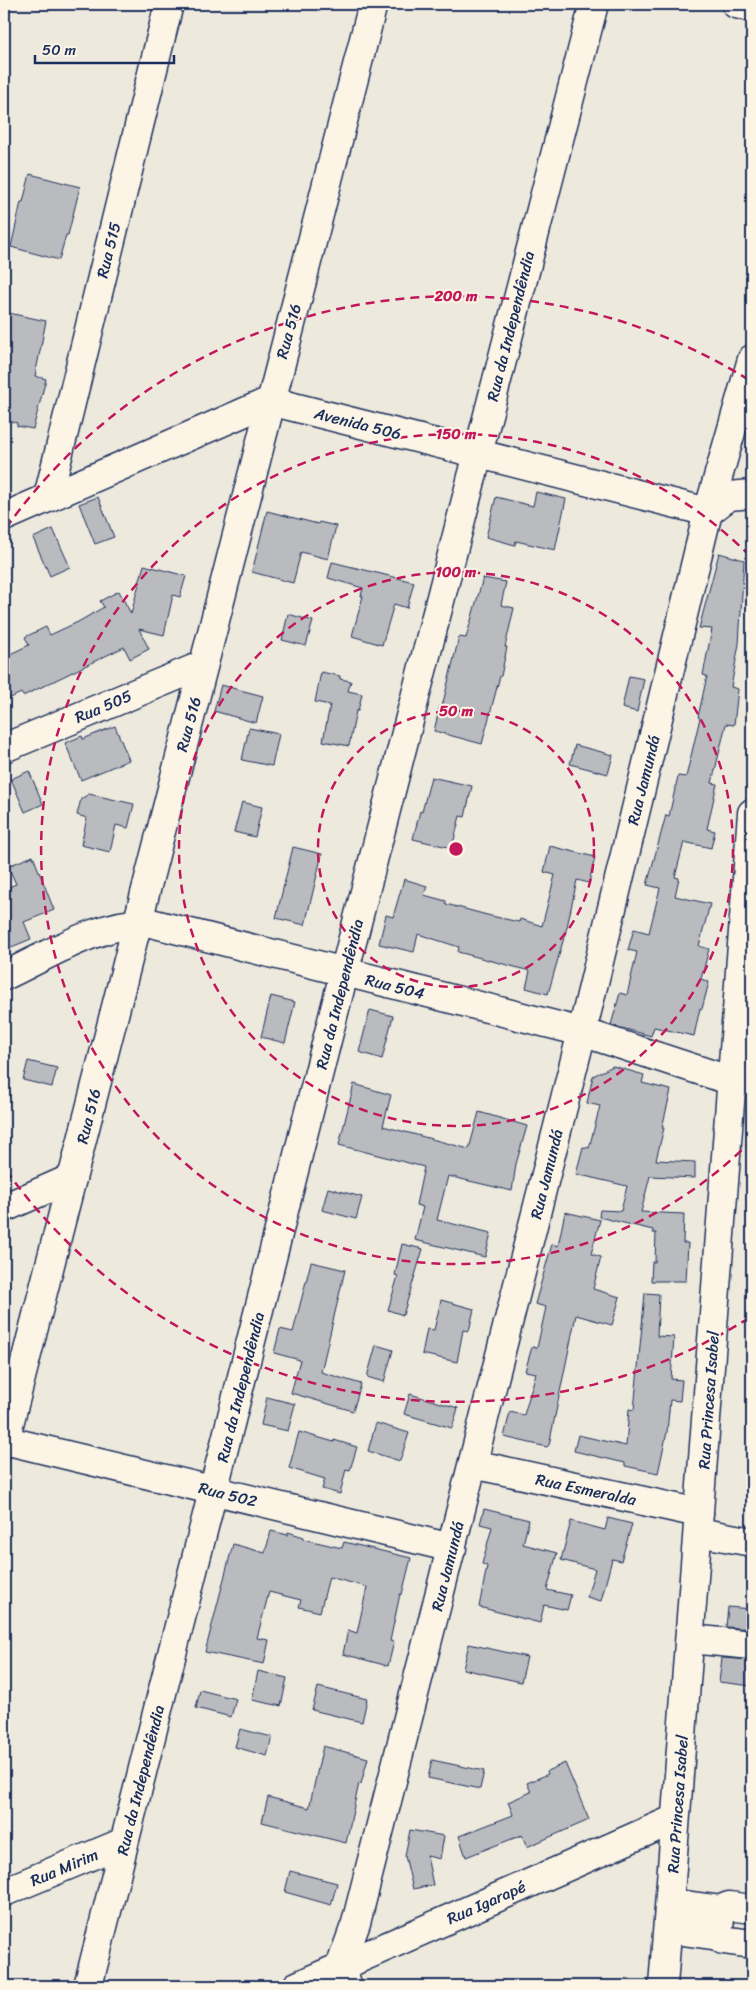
<svg xmlns="http://www.w3.org/2000/svg" width="756" height="1990" viewBox="0 0 756 1990" font-family="Sriracha,sans-serif">
  <style>
    .building { fill: #babbbe; stroke: #1b2f5e }
    .lines { fill: none; stroke-linecap: round; stroke-linejoin: round }
    .minor-casing { stroke: #1b2f5e; stroke-width: 31 }
    .minor { stroke: #fcf5e5; stroke-width: 28 }
    .ring { fill: none; stroke: #c2185b; stroke-width: 2.5; stroke-dasharray: 9 6 }
    .labels { text-anchor: middle; stroke-width: 4; stroke-linejoin: round; paint-order: stroke }
    .street-label { font-size: 16px; fill: #1b2f5e; stroke: #fcf5e5 }
    .centre { fill: #c2185b; stroke: #fcf5e5; stroke-width: 2.5 }
    .ring-label { font-size: 15px; text-anchor: middle; font-weight: bold; fill: #c2185b; stroke: #fcf5e5; stroke-width: 4; stroke-linejoin: round; paint-order: stroke }
  </style>
  <rect width="100%" height="100%" fill="#eee9dd"/>
  <filter id="ink" filterUnits="userSpaceOnUse"><feTurbulence type="fractalNoise" baseFrequency=".02" numOctaves="2"/><feDisplacementMap in="SourceGraphic" scale="10" xChannelSelector="R" yChannelSelector="G"/><feConvolveMatrix kernelMatrix="1 2 1 2 8 2 1 2 1" color-interpolation-filters="sRGB"/></filter>
  <g filter="url(#ink)">
    <g class="building">
      <polygon points="30,174 80,187 68,235 66,235 59,260 11,247 21,202 23,202"/>
      <polygon points="4,312 46,321 35,376 46,379 33,429 17,426 17,423 4,420"/>
      <polygon points="536,492 566,499 555,550 516,541 515,545 486,537 496,497 533,506"/>
      <polygon points="98,497 114,537 95,544 79,504"/>
      <polygon points="267,511 318,524 319,522 336,526 328,559 301,552 293,583 252,572"/>
      <polygon points="53,529 70,567 50,576 33,538"/>
      <polygon points="719,553 744,560 739,644 731,687 738,689 734,725 726,724 712,783 717,784 707,829 715,831 711,848 684,842 675,877 679,878 675,896 710,904 699,946 709,949 701,979 709,982 702,1009 700,1008 694,1036 654,1027 651,1036 611,1025 620,993 627,995 637,952 628,950 634,929 649,933 660,888 647,885 666,815 669,816 678,776 686,777 700,718 698,717 707,676 703,675 712,629 699,628"/>
      <polygon points="332,562 414,582 407,608 394,604 382,645 352,636 363,596 361,596 363,588 328,578"/>
      <polygon points="144,565 186,576 180,597 173,595 164,635 139,629 149,649 130,659 124,647 23,696 21,693 4,701 4,657 29,645 25,637 46,627 50,635 78,622 104,607 100,601 119,591 131,614"/>
      <polygon points="483,578 506,582 501,605 514,608 505,647 507,647 501,676 500,676 482,744 434,731 440,706 442,707 459,637 466,638"/>
      <polygon points="288,614 313,621 306,646 282,640"/>
      <polygon points="321,672 340,676 340,679 351,681 348,691 362,694 358,711 356,711 349,746 323,741 330,705 315,702"/>
      <polygon points="629,676 644,679 637,712 622,708"/>
      <polygon points="221,685 263,696 256,723 214,711"/>
      <polygon points="115,726 129,760 81,780 65,743 82,736 83,739"/>
      <polygon points="249,728 279,734 272,766 242,760"/>
      <polygon points="575,745 613,755 608,774 570,764"/>
      <polygon points="29,771 43,804 25,812 11,779"/>
      <polygon points="431,777 472,786 465,817 460,816 452,848 413,839 420,811 422,812"/>
      <polygon points="89,794 134,804 128,828 116,825 110,852 81,845 87,818 77,815 81,799"/>
      <polygon points="242,802 262,807 255,837 234,832"/>
      <polygon points="550,846 595,857 589,883 577,880 567,927 548,994 526,988 530,971 458,952 459,947 418,934 414,952 379,944 386,915 393,917 404,879 427,886 424,895 446,901 446,904 491,916 519,922 520,919 542,926 555,875 544,872"/>
      <polygon points="293,847 322,854 305,925 276,918"/>
      <polygon points="33,856 54,910 24,922 31,939 4,950 4,889 16,884 8,866"/>
      <polygon points="271,996 295,1002 285,1043 261,1037"/>
      <polygon points="370,1010 393,1016 382,1059 359,1052"/>
      <polygon points="28,1061 57,1068 52,1087 23,1080"/>
      <polygon points="613,1066 644,1075 642,1083 671,1090 662,1128 664,1128 656,1160 695,1162 695,1178 650,1176 641,1212 684,1214 683,1243 688,1243 686,1281 651,1281 652,1262 655,1262 656,1233 653,1233 653,1230 599,1217 600,1210 621,1211 627,1186 576,1174 583,1147 589,1148 600,1106 587,1103 593,1076"/>
      <polygon points="354,1084 391,1095 383,1126 469,1149 479,1112 527,1126 516,1164 512,1191 448,1176 437,1220 491,1233 485,1257 415,1240 423,1207 416,1205 424,1167 339,1145"/>
      <polygon points="328,1188 362,1197 356,1219 322,1210"/>
      <polygon points="565,1212 600,1220 591,1254 601,1257 593,1289 620,1297 612,1325 576,1315 549,1445 547,1447 504,1437 510,1412 524,1415 536,1373 525,1371 532,1347 537,1348 546,1307 535,1304 552,1244 558,1246"/>
      <polygon points="402,1244 423,1249 403,1315 388,1310 398,1276 395,1275"/>
      <polygon points="311,1262 345,1270 321,1372 361,1384 353,1411 291,1393 300,1360 274,1353 280,1329 293,1332"/>
      <polygon points="645,1293 659,1294 657,1336 674,1337 671,1379 682,1380 680,1401 670,1400 667,1432 658,1473 625,1466 625,1463 574,1451 578,1435 626,1446 629,1409 634,1410"/>
      <polygon points="441,1300 474,1309 469,1331 463,1330 457,1362 422,1354 427,1329 434,1330"/>
      <polygon points="376,1345 393,1350 384,1382 367,1377"/>
      <polygon points="410,1394 458,1408 452,1428 404,1414"/>
      <polygon points="267,1397 295,1404 288,1431 261,1425"/>
      <polygon points="376,1423 409,1433 400,1461 368,1451"/>
      <polygon points="299,1432 334,1442 334,1440 357,1447 350,1470 346,1469 340,1494 322,1489 325,1479 289,1468"/>
      <polygon points="484,1509 529,1520 523,1544 557,1553 547,1590 571,1595 567,1610 544,1605 540,1623 479,1607 487,1566 482,1564 492,1527 480,1524"/>
      <polygon points="608,1518 632,1524 621,1561 612,1559 601,1601 587,1597 595,1569 561,1560 571,1521 605,1530"/>
      <polygon points="271,1531 288,1535 288,1532 304,1537 303,1539 342,1548 344,1542 411,1558 402,1594 400,1594 390,1641 394,1642 388,1666 343,1654 348,1630 357,1633 367,1587 329,1577 320,1612 299,1607 301,1600 269,1592 257,1638 269,1640 264,1664 205,1652 233,1544 265,1553"/>
      <polygon points="728,1607 752,1609 752,1629 726,1627"/>
      <polygon points="469,1644 527,1657 521,1682 463,1669"/>
      <polygon points="722,1658 752,1660 752,1686 719,1682"/>
      <polygon points="258,1671 287,1678 281,1706 252,1700"/>
      <polygon points="318,1687 367,1699 362,1722 312,1710"/>
      <polygon points="200,1690 236,1699 231,1717 196,1708"/>
      <polygon points="240,1729 272,1737 267,1756 235,1747"/>
      <polygon points="323,1746 368,1758 361,1784 359,1783 346,1843 262,1822 268,1797 309,1808"/>
      <polygon points="432,1760 484,1771 480,1789 428,1778"/>
      <polygon points="565,1763 589,1820 527,1847 522,1835 466,1857 459,1836 513,1815 508,1802 531,1792 527,1783 548,1774 547,1771"/>
      <polygon points="410,1830 444,1836 440,1859 427,1856 433,1885 413,1889 405,1856"/>
      <polygon points="290,1871 337,1883 331,1905 285,1892"/>
    </g>
    <g class="lines">
      <g class="minor-casing">
        <g id="minor">
          <polyline points="736,4 752,8"/>
          <polyline points="48,497 169,4"/>
          <polyline points="4,517 270,401 708,512 729,496 752,494"/>
          <polyline points="4,748 203,665"/>
          <path d="M4 976C49 955 101 921 151 923L582 1032 732 1081H752"/>
          <polyline points="4,1208 72,1178"/>
          <polyline points="4,1440 452,1548"/>
          <polyline points="4,1444 373,4"/>
          <polyline points="473,1464 699,1513"/>
          <polyline points="698,1532 752,1542"/>
          <polyline points="690,1639 752,1645"/>
          <polyline points="4,1892 124,1842"/>
          <polyline points="670,1903 722,1910"/>
          <polyline points="752,1909 729,1906 724,1908 721,1913 718,1932 723,1940 752,1944"/>
          <polyline points="668,1929 719,1936"/>
          <polyline points="88,1986 344,973 594,4"/>
          <polyline points="297,1986 675,1819"/>
          <polyline points="348,1986 340,1967 356,1923 582,1032 708,512 752,359"/>
          <polyline points="663,1986 752,813"/>
        </g>
      </g>
      <use href="#minor" class="minor"/>
    </g>
  </g>
  <g class="ring">
    <circle cx="456" cy="849" r="138"/>
    <circle cx="456" cy="849" r="277"/>
    <path d="M752 1140A415 415 0 1 1 752 558"/>
    <path d="M749 1318A553 553 0 0 1 6 1170M6 528A553 553 0 0 1 749 380"/>
  </g>
  <g class="labels">
    <g class="street-label">
      <text transform="translate(108 250) rotate(-76)" y="6">Rua 515</text>
      <text transform="translate(510 326) rotate(-76)" y="6">Rua da Independêndia</text>
      <text transform="translate(288 331) rotate(-75)" y="6">Rua 516</text>
      <text transform="translate(358 423) rotate(14)" y="6">Avenida 506</text>
      <text transform="translate(103 706) rotate(-23)" y="6">Rua 505</text>
      <text transform="translate(188 724) rotate(-75)" y="6">Rua 516</text>
      <text transform="translate(643 780) rotate(-76)" y="6">Rua Jamundá</text>
      <text transform="translate(395 986) rotate(14)" y="6">Rua 504</text>
      <text transform="translate(339 994) rotate(-76)" y="6">Rua da Independêndia</text>
      <text transform="translate(88 1116) rotate(-76)" y="6">Rua 516</text>
      <text transform="translate(546 1174) rotate(-76)" y="6">Rua Jamundá</text>
      <text transform="translate(240 1387) rotate(-76)" y="6">Rua da Independêndia</text>
      <text transform="translate(708 1400) rotate(-86)" y="6">Rua Princesa Isabel</text>
      <text transform="translate(586 1489) rotate(12)" y="6">Rua Esmeralda</text>
      <text transform="translate(228 1494) rotate(14)" y="6">Rua 502</text>
      <text transform="translate(447 1566) rotate(-76)" y="6">Rua Jamundá</text>
      <text transform="translate(140 1780) rotate(-76)" y="6">Rua da Independêndia</text>
      <text transform="translate(677 1804) rotate(-86)" y="6">Rua Princesa Isabel</text>
      <text transform="translate(64 1867) rotate(-23)" y="6">Rua Mirim</text>
      <text transform="translate(486 1902) rotate(-24)" y="6">Rua Igarapé</text>
    </g>
  </g>
  <circle cx="456" cy="849" r="8" class="centre"/>
  <g class="ring-label">
    <text x="456" y="301">200 m</text>
    <text x="456" y="439">150 m</text>
    <text x="456" y="577">100 m</text>
    <text x="456" y="716">50 m</text>
  </g>
  <rect width="756" height="1990" fill="none" stroke="#fcf5e5" stroke-width="20"/>
  <rect x="10" y="10" width="736" height="1970" fill="none" stroke="#1b2f5e" stroke-width="2" filter="url(#ink)"/>
  <path d="M35 55v8h139v-8" fill="none" stroke="#1b2f5e" stroke-width="2.5"/>
  <text x="42" y="55" font-size="15" fill="#1b2f5e" stroke="#fcf5e5" stroke-width="4" paint-order="stroke">50 m</text>
</svg>
